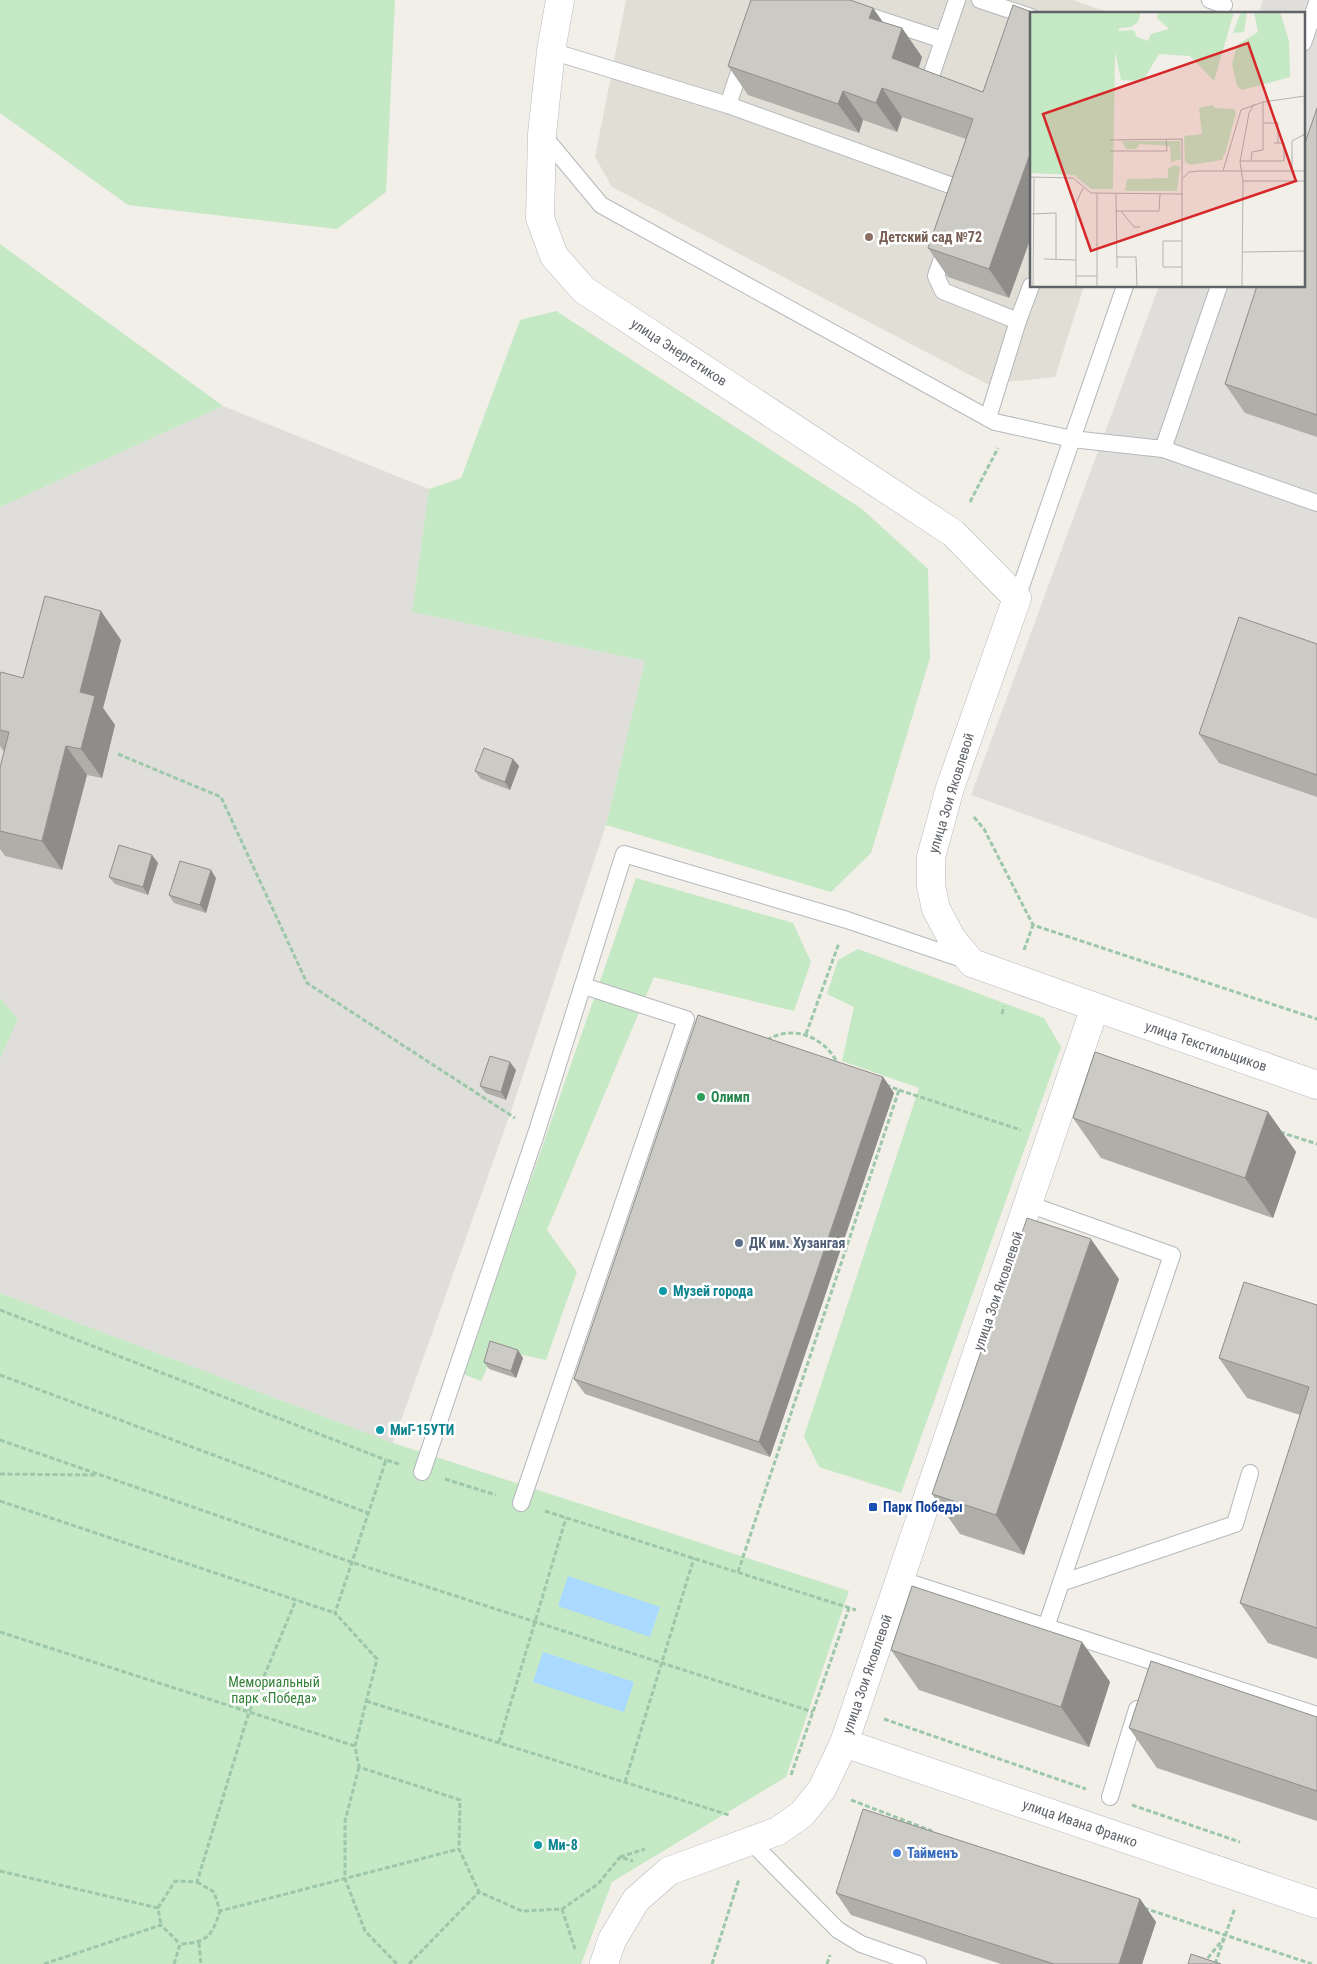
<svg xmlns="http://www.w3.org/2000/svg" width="1317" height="1964" viewBox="0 0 1317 1964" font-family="'Roboto Condensed',sans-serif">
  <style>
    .industrial { fill: #e0deda }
    .education { fill: #e1ded6 }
    .green { fill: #c5e8c5 }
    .water { fill: #aadaff }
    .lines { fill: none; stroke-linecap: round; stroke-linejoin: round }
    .lane-casing { stroke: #b5b8bc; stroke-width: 18 }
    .street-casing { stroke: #b5b8bc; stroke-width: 29 }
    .secondary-casing { stroke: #b6babf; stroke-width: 29 }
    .path { stroke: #9cc7a9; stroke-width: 3; stroke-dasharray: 5 2.5; stroke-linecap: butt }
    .lane { stroke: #fff; stroke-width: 16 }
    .street { stroke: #fff; stroke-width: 28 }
    .secondary { stroke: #fff; stroke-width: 28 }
    .wall { fill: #afaea9 }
    .shaded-wall { fill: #8f8d8a }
    .building { fill: #cccac5; stroke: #8f8d8a }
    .education-dot { fill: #8d6e63; stroke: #fff; stroke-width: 2 }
    .leisure-dot { fill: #2e9e5b; stroke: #fff; stroke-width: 2 }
    .service-dot { fill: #5c6f8a; stroke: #fff; stroke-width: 2 }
    .culture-dot { fill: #0f9aa8; stroke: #fff; stroke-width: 2 }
    .transit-dot { fill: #1a4fb4; stroke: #fff; stroke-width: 2 }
    .shop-dot { fill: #3f7fe0; stroke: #fff; stroke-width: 2 }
    .labels { text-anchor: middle; stroke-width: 5; stroke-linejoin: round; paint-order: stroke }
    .education-label { font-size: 14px; font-weight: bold; fill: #785e54; stroke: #fff; text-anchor: start }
    .street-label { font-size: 14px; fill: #5f6368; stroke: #fff }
    .leisure-label { font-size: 14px; font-weight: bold; fill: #27864d; stroke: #fff; text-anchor: start }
    .service-label { font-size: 14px; font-weight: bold; fill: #4e5e75; stroke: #fff; text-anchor: start }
    .culture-label { font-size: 14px; font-weight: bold; fill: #0d838f; stroke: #fff; text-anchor: start }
    .transit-label { font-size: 14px; font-weight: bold; fill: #164399; stroke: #fff; text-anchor: start }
    .park-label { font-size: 14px; fill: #348238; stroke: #fff }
    .shop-label { font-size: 14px; font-weight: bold; fill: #366cbe; stroke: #fff; text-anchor: start }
    .inset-road { fill: none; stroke: #b3b3b1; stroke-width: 1 }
    .view { fill: #d62828; fill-opacity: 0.15; stroke: #d62828; stroke-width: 2.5 }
    .inset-edge { fill: none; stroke: #5f6368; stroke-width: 2.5 }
  </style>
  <rect width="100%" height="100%" fill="#f1efe8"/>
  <g class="industrial">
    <polygon points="1263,0 1317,0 1317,919 971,795 1159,286 1303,286 1303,14 1258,14"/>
    <polygon points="223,406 429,489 412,612 645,661 606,825 510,1114 393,1443 0,1293 0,1059 18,1019 0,998 0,507"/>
  </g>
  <polygon class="education" points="626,0 1073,0 1113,14 1031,14 1031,286 1084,286 1055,377 987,384 612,187 595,157"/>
  <g class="green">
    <polygon points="0,0 395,0 386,192 337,229 128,205 0,113"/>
    <polygon points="0,244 223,406 0,507"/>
    <polygon points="556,311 862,509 928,569 930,658 871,853 831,892 606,825 645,661 412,612 429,489 461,478 520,320"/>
    <polygon points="636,878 793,923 811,962 794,1011 654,977 547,1230 577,1272 546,1360 496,1349 481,1381 463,1374"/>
    <polygon points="858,949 1044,1018 1061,1047 901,1493 819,1467 804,1436 919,1088 842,1061 854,1007 827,994 838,960"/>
    <polygon points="0,998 18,1019 0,1059"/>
    <polygon points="0,1293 393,1443 849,1591 786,1777 612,1882 581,1964 0,1964"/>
  </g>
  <g class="water">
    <polygon points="568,1576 660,1607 650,1637 558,1606"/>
    <polygon points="543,1652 634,1682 624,1712 533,1682"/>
  </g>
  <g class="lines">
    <g class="lane-casing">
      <g id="lane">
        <polyline points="820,0 943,40"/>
        <polyline points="980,0 1031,17"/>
        <polyline points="1210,0 1224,5"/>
        <polyline points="1303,43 1317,3"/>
        <polyline points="551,51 728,105 958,188 963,196 962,200"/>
        <polyline points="930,79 957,0"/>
        <polyline points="728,105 744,57"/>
        <polyline points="542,134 601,205 995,422 1072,439 1163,449 1317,503"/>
        <polyline points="947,244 936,276 943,291 1018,321 988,418"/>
        <polyline points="1018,321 1031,286"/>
        <polyline points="1163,449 1219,286"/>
        <polyline points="1017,598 1125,286"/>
        <polyline points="1028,1204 1172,1255 1046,1627"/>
        <polyline points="422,1472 537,1131 624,854 847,920 968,961"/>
        <polyline points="521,1503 686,1019 584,986"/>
        <polyline points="899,1579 1317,1715"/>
        <polyline points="1061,1583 1235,1524 1250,1473"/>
        <polyline points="1110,1797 1137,1709"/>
        <polyline points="751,1842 838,1930 861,1944 918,1964"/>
      </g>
    </g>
    <g class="street-casing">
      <g id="street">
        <polyline points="560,0 551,51 542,134 540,218 554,256 584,290 953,533 1017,598 950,788 931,857 931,886 936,909 952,939 972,963 1095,1007"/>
        <polyline points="604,1964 612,1940 636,1900 669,1871 778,1831 802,1814 822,1789 844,1743"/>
      </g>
    </g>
    <g class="secondary-casing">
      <polyline id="secondary" points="1317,1085 1095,1007 844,1743 1317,1904"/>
    </g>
    <g class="path">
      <polyline points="970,502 998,448"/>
      <polyline points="118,754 221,797 307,983 515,1118"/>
      <polyline points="974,817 984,829 1033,925 1317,1019"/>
      <polyline points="1024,950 1033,925"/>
      <polyline points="1002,1014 1004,1006"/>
      <polyline points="806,1034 839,943"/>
      <path d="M767 1040C793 1024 825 1037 838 1064"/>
      <polyline points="899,1090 1021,1130"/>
      <polyline points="1280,1132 1317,1144"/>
      <polyline points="0,1310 386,1460"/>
      <polyline points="0,1375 368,1513"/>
      <polyline points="0,1440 351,1562 813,1712"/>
      <polyline points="399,1464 386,1460 335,1613 377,1659 355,1746 359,1767 460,1800 459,1849 479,1892 522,1911 562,1909 598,1884 620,1857 633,1861"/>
      <polyline points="0,1474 97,1475"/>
      <polyline points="445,1479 496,1495"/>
      <polyline points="0,1501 335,1613"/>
      <polyline points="545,1511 856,1610"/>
      <polyline points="738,1572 899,1090 886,1085"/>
      <polyline points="0,1632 355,1746"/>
      <polyline points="366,1701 729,1815"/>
      <polyline points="884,1719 1086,1789"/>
      <polyline points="499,1742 566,1518"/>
      <polyline points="359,1767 345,1821 345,1879 365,1931 397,1964"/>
      <polyline points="791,1775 849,1608"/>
      <polyline points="625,1782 694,1558"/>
      <polyline points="851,1800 932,1831"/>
      <polyline points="1132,1805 1240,1842"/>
      <polyline points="620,1857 645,1849"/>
      <polyline points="0,1871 158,1908 161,1925"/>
      <polyline points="197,1882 214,1892 220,1911 459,1849"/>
      <polyline points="158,1908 175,1881 197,1882 249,1712 296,1600"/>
      <polyline points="1144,1908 1312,1964"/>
      <polyline points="562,1909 575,1949"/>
      <polyline points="199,1943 201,1964"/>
      <polyline points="44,1964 161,1925 180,1944"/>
      <path d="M174 1964 180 1944C207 1943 212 1936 220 1911"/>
      <polyline points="409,1964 479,1892"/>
      <polyline points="712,1964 739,1879"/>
      <polyline points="827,1964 830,1955"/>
      <polyline points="1203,1964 1224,1938"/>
      <polyline points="1215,1964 1235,1908"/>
    </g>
    <use href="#lane" class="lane"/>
    <use href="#street" class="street"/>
    <use href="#secondary" class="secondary"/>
  </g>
  <g class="wall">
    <polygon points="873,8 883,22 902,28 922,57 919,68 983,92 1031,14 1031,237 1009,298 948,277 928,248 966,139 902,117 897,132 863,120 859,133 748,95 728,66"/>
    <polygon points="1317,108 1317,437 1245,413 1225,384"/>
    <polygon points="121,640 103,708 115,725 102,778 87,775 62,870 5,856 0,849 0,768 4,752 0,746 0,675 23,678"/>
    <polygon points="1317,644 1317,797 1219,763 1199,734"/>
    <polygon points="513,759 519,766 510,790 481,779 475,771"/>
    <polygon points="152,855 158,863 148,895 115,884 109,877"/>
    <polygon points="216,878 206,913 174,903 169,895"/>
    <polygon points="516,1070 506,1100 486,1093 480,1086"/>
    <polygon points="883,1077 894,1093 770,1457 585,1394 574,1379"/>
    <polygon points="1268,1112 1296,1152 1273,1218 1101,1158 1073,1118"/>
    <polygon points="1119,1279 1024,1555 960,1534 932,1494"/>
    <polygon points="1317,1305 1317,1659 1268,1643 1240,1603 1300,1415 1247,1398 1219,1358"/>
    <polygon points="523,1358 516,1378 489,1369 484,1362"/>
    <polygon points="1082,1642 1110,1682 1089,1747 919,1690 891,1650"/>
    <polygon points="1317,1717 1317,1821 1157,1768 1129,1728"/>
    <polygon points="836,1893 1140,1899 1156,1922 1142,1964 1001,1964 851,1915"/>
  </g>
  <g class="shaded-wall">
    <polygon points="873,8 893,37 869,18"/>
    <polygon points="902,28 922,57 912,87 892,58"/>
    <polygon points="882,88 902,117 897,132 876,103"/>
    <polygon points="843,91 863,120 859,133 838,104"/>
    <polygon points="1031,151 1031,237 1009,298 989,269"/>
    <polygon points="101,611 121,640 103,708 115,725 102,778 81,749 80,692"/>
    <polygon points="66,746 87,775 62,870 42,841"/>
    <polygon points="513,759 519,766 510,790 505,782"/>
    <polygon points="152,855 158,863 148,895 143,887"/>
    <polygon points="211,870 216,878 206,913 200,905"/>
    <polygon points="510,1062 516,1070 506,1100 501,1092"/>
    <polygon points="883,1077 894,1093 770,1457 759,1442"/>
    <polygon points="1268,1112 1296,1152 1273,1218 1245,1178"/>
    <polygon points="1091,1239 1119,1279 1024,1555 996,1515"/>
    <polygon points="518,1350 523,1358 516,1378 511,1371"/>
    <polygon points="1082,1642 1110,1682 1089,1747 1061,1707"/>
    <polygon points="1140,1899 1156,1922 1142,1964 1119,1964"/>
  </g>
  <g class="building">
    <polygon points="751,0 850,0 873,8 869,18 902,28 892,58 983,92 1013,5 1037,14 1031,14 1031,151 989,269 928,248 973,119 882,88 876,103 843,91 838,104 728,66"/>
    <polygon points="1317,108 1317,415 1225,384 1257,286 1303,286 1303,149"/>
    <polygon points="45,596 101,611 80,692 95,696 81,749 66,746 42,841 0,831 0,768 9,732 0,730 0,675 1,672 23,678"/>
    <polygon points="1239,617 1317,644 1317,775 1199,734"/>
    <polygon points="484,748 513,759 505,782 475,771"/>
    <polygon points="119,845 152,855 143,887 109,877"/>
    <polygon points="180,861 211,870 200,905 169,895"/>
    <polygon points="698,1015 883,1077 759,1442 574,1379"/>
    <polygon points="1095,1052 1268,1112 1245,1178 1073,1118"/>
    <polygon points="490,1056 510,1062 501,1092 480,1086"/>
    <polygon points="1027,1218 1091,1239 996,1515 932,1494"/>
    <polygon points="1244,1282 1317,1305 1317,1628 1240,1603 1309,1387 1219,1358"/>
    <polygon points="490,1341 518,1350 511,1371 484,1362"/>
    <polygon points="912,1586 1082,1642 1061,1707 891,1650"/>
    <polygon points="1151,1661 1317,1717 1317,1791 1129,1728"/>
    <polygon points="863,1809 1140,1899 1119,1964 1054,1964 836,1893"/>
    <polygon points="1191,1954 1221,1964 1188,1964"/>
  </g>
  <circle class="education-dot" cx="869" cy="237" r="5"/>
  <circle class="leisure-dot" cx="701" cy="1097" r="5"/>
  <circle class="service-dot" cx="739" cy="1243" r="5"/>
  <g class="culture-dot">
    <circle cx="663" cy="1291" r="5"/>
    <circle cx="380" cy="1430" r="5"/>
    <circle cx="538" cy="1845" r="5"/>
  </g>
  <rect class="transit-dot" x="868" y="1502" width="10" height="10" rx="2.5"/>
  <circle class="shop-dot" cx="897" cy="1853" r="5"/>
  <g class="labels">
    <g class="education-label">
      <text x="879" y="242">Детский сад №72</text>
    </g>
    <g class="street-label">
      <text transform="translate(679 352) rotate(33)" y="5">улица Энергетиков</text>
      <text transform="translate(951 793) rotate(-73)" y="5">улица Зои Яковлевой</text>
      <text transform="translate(1206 1046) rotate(19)" y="5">улица Текстильщиков</text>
      <text transform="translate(998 1291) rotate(-71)" y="5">улица Зои Яковлевой</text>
      <text transform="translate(867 1674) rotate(-71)" y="5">улица Зои Яковлевой</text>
      <text transform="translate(1080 1823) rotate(19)" y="5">улица Ивана Франко</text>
    </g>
    <g class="leisure-label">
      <text x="711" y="1102">Олимп</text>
    </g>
    <g class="service-label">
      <text x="749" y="1248">ДК им. Хузангая</text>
    </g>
    <g class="culture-label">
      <text x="673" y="1296">Музей города</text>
      <text x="390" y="1435">МиГ-15УТИ</text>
      <text x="548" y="1850">Ми-8</text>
    </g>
    <g class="transit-label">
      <text x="883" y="1512">Парк Победы</text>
    </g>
    <g class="park-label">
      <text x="274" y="1687">Мемориальный<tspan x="274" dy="16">парк «Победа»</tspan></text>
    </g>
    <g class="shop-label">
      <text x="907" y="1858">Тайменъ</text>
    </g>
  </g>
  <g transform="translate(1030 12)">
    <rect width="275" height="275" fill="#f1efe8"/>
    <path d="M0 0H111L108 10 101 15 89 16V19L104 18 107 25 118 29 121 22 139 17 127 6 128 0H204L184 69 160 44 129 42 113 69 91 68 85 40 83 177H61L44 163 0 161ZM211 0H217L214 20 203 21ZM224 0H250L259 29 260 65 212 78 207 74 202 52 207 33 228 20ZM183 93 185 96 204 97 206 100 196 139 192 148 161 153 155 150 154 124 172 122 169 96ZM92 129H150L151 147 141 150 140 134 110 132 106 137H96ZM144 153 150 155 147 179H95L97 167 138 166V157Z" fill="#c5e8c5"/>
    <path class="inset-road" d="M234 111H248V131M80 128 152 127V275M80 139H137L136 127M210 149H221L222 140 233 138V90M221 149H254V131H244M193 159 211 98 233 90 275 84M262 159V129L275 122M0 165 43 166 61 181 153 182M153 166 159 160 170 159H275M213 169H275M67 182V275M86 182 87 256M86 199H129L130 182M91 199 104 215H110M2 202 26 201V247M213 240 275 239M87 245H106L107 275M14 247 46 248M152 255H133V229H152M46 264H67M3 275 4 165M46 275V191L53 176M212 275 213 169 210 150 219 101 224 92"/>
    <path class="view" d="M218 31 266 169 61 239 13 102Z"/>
    <rect width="275" height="275" class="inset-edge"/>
  </g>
</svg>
